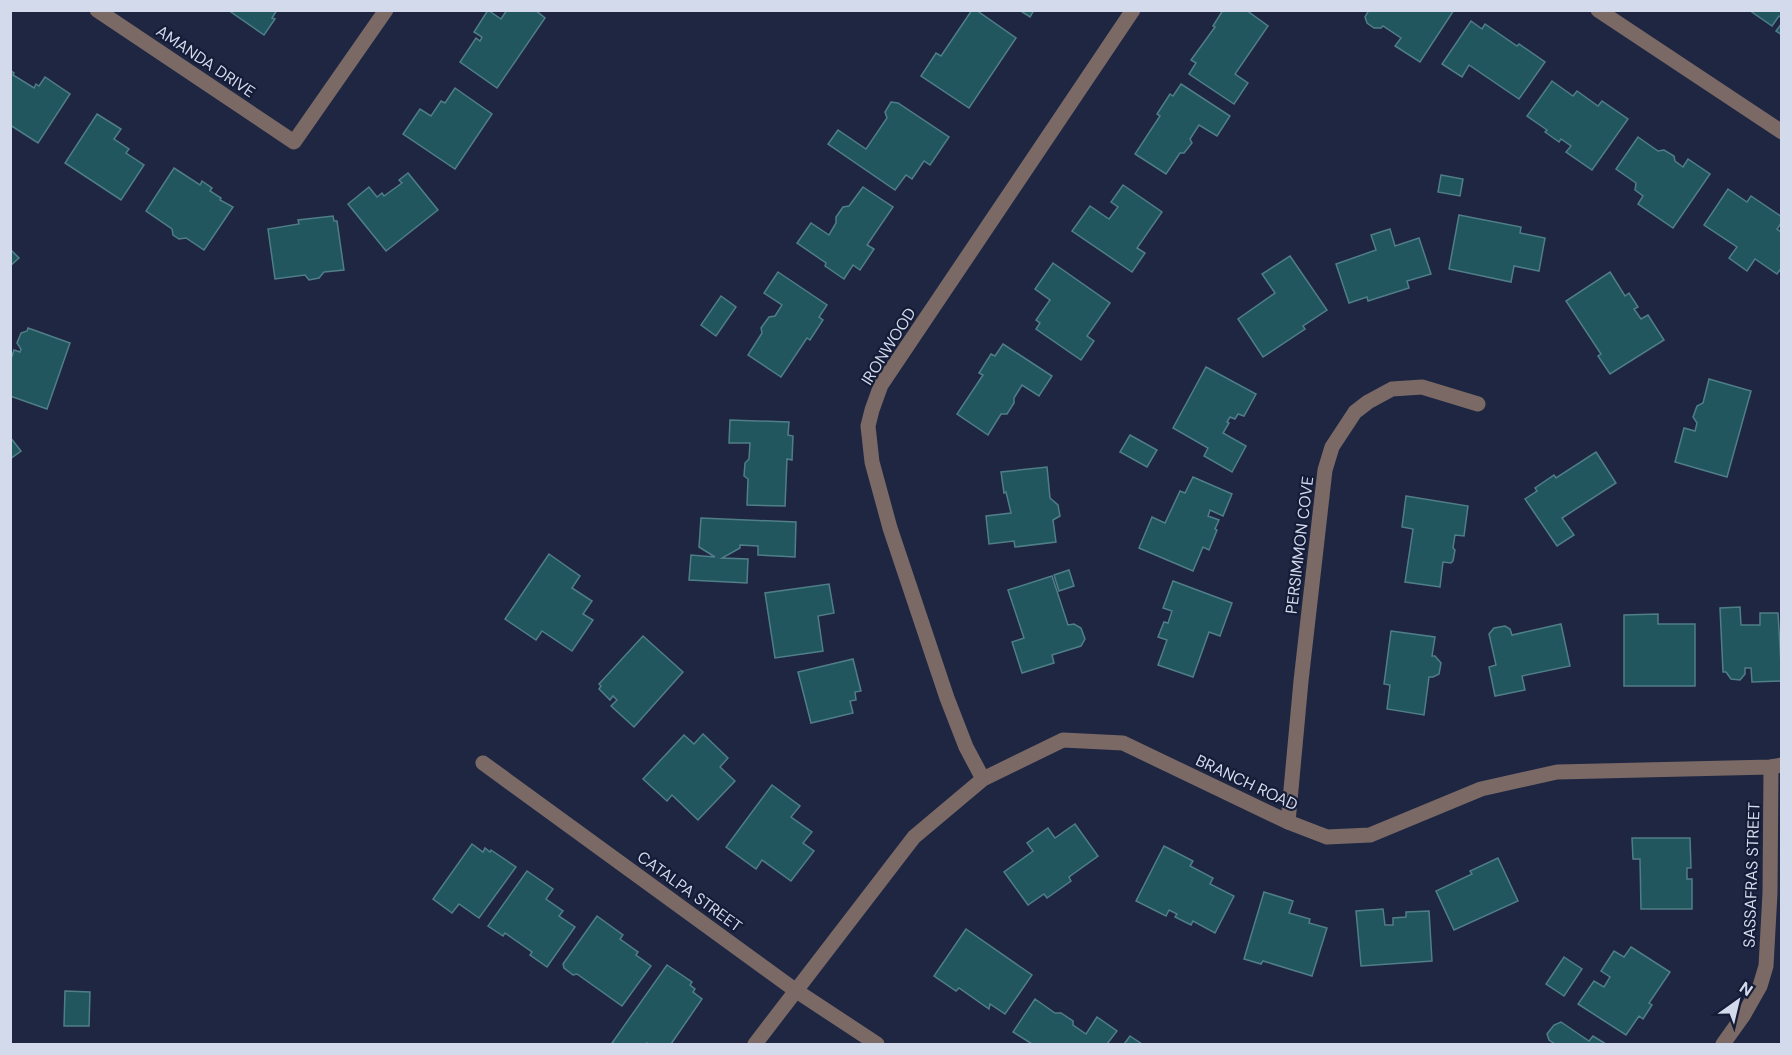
<svg xmlns="http://www.w3.org/2000/svg" width="1792" height="1055" viewBox="0 0 1792 1055" font-family="'DM Sans',sans-serif">
  <style>
    .building { fill: #22565f; stroke: #507e87; stroke-width: 1.5 }
    .lines { fill: none; stroke-linecap: round; stroke-linejoin: round }
    .minor { stroke: #7b6966; stroke-width: 15 }
    .labels { text-anchor: middle; stroke-width: 4.5; stroke-linejoin: round; paint-order: stroke }
    .street-label { font-size: 16px; fill: #d3daec; stroke: #151c37 }
  </style>
  <rect width="100%" height="100%" fill="#1e2642"/>
  <g class="building">
    <polygon points="228,10 277,10 272,18 275,19 264,35"/>
    <polygon points="488,10 501,19 507,10 535,10 545,18 497,88 460,62 476,38 480,41 482,37 474,32"/>
    <polygon points="972,10 976,10 1016,38 969,108 921,76 936,53 941,56"/>
    <polygon points="1019,10 1034,10 1030,17"/>
    <polygon points="1223,10 1246,10 1268,26 1235,74 1248,83 1234,104 1189,74 1196,63 1191,60 1215,27 1213,26"/>
    <polygon points="1369,10 1454,10 1420,62 1395,46 1401,38 1383,26 1381,28 1374,28 1367,23 1365,17"/>
    <polygon points="1749,10 1782,10 1782,18 1779,16 1772,26"/>
    <polygon points="1471,21 1482,29 1485,24 1517,46 1519,44 1545,62 1519,99 1469,65 1462,77 1442,64"/>
    <polygon points="1782,23 1782,35 1776,31"/>
    <polygon points="10,70 14,73 13,75 34,88 36,84 39,86 45,77 70,94 38,143 10,125"/>
    <polygon points="1552,81 1573,96 1577,91 1598,106 1602,101 1628,119 1592,170 1566,152 1571,146 1561,139 1559,142 1545,132 1547,130 1527,116"/>
    <polygon points="1181,84 1230,116 1217,136 1199,125 1190,139 1192,143 1184,153 1180,153 1166,174 1135,154 1160,116 1157,114 1170,94 1173,96"/>
    <polygon points="455,88 492,114 455,169 403,134 420,109 431,116 441,101 445,103"/>
    <polygon points="891,102 898,103 949,137 930,165 924,161 912,179 906,175 895,190 828,144 838,130 866,149 887,118 885,112"/>
    <polygon points="97,114 121,129 114,139 129,149 126,153 144,165 121,200 65,163"/>
    <polygon points="1638,137 1658,151 1664,150 1674,156 1675,161 1683,167 1688,159 1710,174 1673,228 1638,204 1643,196 1635,190 1636,183 1616,169"/>
    <polygon points="174,168 200,185 202,181 212,188 210,191 221,198 220,200 233,207 204,250 186,238 179,239 173,235 172,229 146,211"/>
    <polygon points="408,173 438,210 386,251 348,204 369,187 377,197 382,193 384,196 402,183 399,180"/>
    <polygon points="1441,175 1463,179 1460,196 1438,192"/>
    <polygon points="1123,185 1162,212 1137,248 1145,253 1132,272 1072,231 1090,206 1109,219 1118,207 1111,202"/>
    <polygon points="863,187 893,207 867,245 874,249 860,270 853,265 844,279 825,266 826,263 797,243 811,223 829,235 836,223 836,217 843,207 849,206"/>
    <polygon points="1728,189 1747,202 1751,196 1782,217 1782,222 1777,229 1782,233 1782,267 1777,274 1755,259 1747,271 1729,258 1737,247 1704,225"/>
    <polygon points="1459,215 1521,227 1520,233 1545,238 1539,271 1514,266 1511,282 1449,269"/>
    <polygon points="333,216 334,221 337,221 344,270 324,272 319,278 309,280 305,275 275,279 268,229 299,224 298,220"/>
    <polygon points="1390,229 1395,246 1419,238 1431,274 1407,281 1409,288 1368,301 1367,297 1349,303 1336,264 1376,250 1371,235"/>
    <polygon points="10,249 19,258 10,266"/>
    <polygon points="1290,256 1327,310 1303,326 1305,329 1263,357 1238,319 1275,293 1262,274"/>
    <polygon points="1053,263 1110,303 1087,336 1094,341 1081,360 1036,329 1040,323 1036,320 1050,300 1035,289"/>
    <polygon points="778,272 827,305 819,317 823,320 810,340 807,338 781,377 748,355 762,333 761,328 769,317 775,316 782,305 764,293"/>
    <polygon points="1610,272 1625,296 1629,293 1638,307 1634,309 1641,319 1648,315 1664,340 1610,374 1598,356 1601,354 1566,301"/>
    <polygon points="721,296 736,307 716,336 701,325"/>
    <polygon points="28,328 70,343 47,409 10,396 10,362 14,350 20,352 21,349 17,343 21,333 27,331"/>
    <polygon points="1003,344 1052,376 1039,396 1022,385 1014,398 1014,403 1007,414 1001,414 988,435 957,414 983,375 979,373 991,354 995,356"/>
    <polygon points="1206,367 1256,394 1244,416 1238,414 1235,419 1230,417 1227,422 1229,423 1223,433 1246,446 1232,472 1204,456 1208,448 1173,428"/>
    <polygon points="1709,379 1751,391 1727,477 1675,462 1684,428 1695,431 1697,423 1693,417 1697,406 1703,403"/>
    <polygon points="730,420 789,422 788,435 793,436 792,460 787,459 785,506 747,505 748,479 744,476 745,463 749,459 750,443 729,443"/>
    <polygon points="1130,435 1157,450 1147,467 1120,452"/>
    <polygon points="10,437 21,451 10,459"/>
    <polygon points="1596,452 1616,483 1562,518 1574,535 1557,546 1525,499 1537,491 1535,488 1554,475 1556,478"/>
    <polygon points="1047,467 1050,498 1058,505 1060,516 1053,520 1056,542 1015,547 1014,541 989,544 986,516 1011,513 1006,492 1004,493 1001,472"/>
    <polygon points="1193,477 1232,494 1223,516 1210,510 1208,516 1219,520 1215,529 1217,530 1209,550 1203,547 1193,571 1139,548 1152,517 1165,523 1180,491 1185,493"/>
    <polygon points="1406,496 1468,506 1464,536 1455,535 1453,548 1455,550 1453,561 1451,563 1443,562 1440,587 1405,582 1413,529 1402,527"/>
    <polygon points="701,518 796,522 795,557 758,555 758,546 740,545 740,548 722,558 748,559 747,583 689,580 691,555 715,557 699,547"/>
    <polygon points="549,554 580,576 572,588 592,601 583,614 593,620 572,651 542,631 536,640 505,619"/>
    <polygon points="1069,570 1074,586 1059,591 1054,575"/>
    <polygon points="1052,576 1068,625 1074,624 1081,628 1085,639 1081,646 1052,655 1054,663 1022,673 1012,642 1024,638 1008,590"/>
    <polygon points="1173,581 1232,603 1220,636 1209,632 1193,677 1158,665 1167,640 1158,637 1164,622 1168,623 1172,611 1163,608"/>
    <polygon points="829,584 834,613 818,616 823,651 775,658 765,593"/>
    <polygon points="1740,607 1741,625 1760,625 1760,613 1778,613 1782,681 1752,682 1751,668 1745,668 1745,674 1740,680 1731,679 1726,672 1723,672 1720,608"/>
    <polygon points="1658,614 1658,624 1695,624 1695,686 1624,686 1624,615"/>
    <polygon points="1561,624 1570,666 1522,676 1525,690 1495,696 1489,667 1496,665 1489,634 1494,628 1505,626 1510,629 1512,635"/>
    <polygon points="1391,631 1435,637 1432,656 1435,656 1441,663 1439,674 1433,677 1429,677 1424,715 1387,709 1390,685 1384,684"/>
    <polygon points="643,636 683,672 634,727 611,706 617,700 613,696 610,700 599,689 601,686 599,684"/>
    <polygon points="853,659 861,691 855,692 856,700 850,701 853,713 811,723 798,672"/>
    <polygon points="703,734 728,758 720,767 735,781 698,820 672,795 667,801 643,779 684,735 694,744"/>
    <polygon points="772,785 800,806 791,817 812,832 803,843 814,851 791,881 762,860 756,869 726,847"/>
    <polygon points="1075,824 1098,856 1069,877 1071,881 1047,898 1044,894 1028,905 1004,872 1033,851 1027,843 1048,828 1055,838"/>
    <polygon points="1632,838 1690,838 1691,868 1687,868 1687,879 1692,879 1692,909 1641,909 1640,859 1633,859"/>
    <polygon points="472,844 483,852 485,848 490,852 491,850 516,867 479,918 459,904 452,913 433,899"/>
    <polygon points="1164,846 1193,861 1190,866 1213,878 1210,884 1234,896 1215,933 1193,921 1191,925 1175,917 1177,914 1169,910 1166,916 1136,901"/>
    <polygon points="1498,858 1518,901 1454,930 1436,891 1472,874 1470,871"/>
    <polygon points="527,871 553,889 546,899 563,911 559,916 575,927 547,967 530,955 532,952 505,933 503,936 488,926"/>
    <polygon points="1264,892 1293,901 1289,913 1310,919 1309,923 1327,928 1312,976 1263,961 1261,964 1244,959"/>
    <polygon points="1383,909 1385,925 1393,925 1393,918 1406,917 1406,912 1429,911 1432,961 1361,966 1356,911"/>
    <polygon points="597,916 623,935 620,939 638,952 636,955 651,966 622,1006 577,974 573,975 564,968 563,964"/>
    <polygon points="966,929 1032,975 1005,1014 990,1004 989,1009 959,988 956,991 934,976"/>
    <polygon points="1631,947 1670,972 1649,1003 1652,1005 1643,1019 1639,1016 1626,1035 1578,1004 1594,981 1604,987 1610,977 1601,971 1614,951 1624,957"/>
    <polygon points="1564,957 1582,969 1564,996 1546,984"/>
    <polygon points="667,965 692,982 690,985 695,989 693,992 702,999 671,1044 649,1044 647,1043 645,1044 615,1044 612,1043"/>
    <polygon points="65,991 90,992 89,1026 64,1026"/>
    <polygon points="1035,999 1055,1013 1061,1013 1073,1021 1073,1025 1086,1034 1097,1017 1117,1031 1107,1044 1032,1044 1013,1032"/>
    <polygon points="1561,1022 1589,1041 1593,1036 1606,1044 1555,1044 1549,1040 1547,1034 1554,1025"/>
    <polygon points="1130,1036 1142,1044 1124,1044"/>
  </g>
  <g class="lines">
    <g class="minor">
      <polyline points="97,10 294,142 386,10"/>
      <polyline points="1598,10 1782,132"/>
      <polyline points="483,763 795,990 877,1044"/>
      <polyline points="983,779 966,747 947,698 890,528 872,462 868,426 872,410 881,385 1133,10"/>
      <polyline points="1288,822 1301,681 1325,470 1332,447 1355,412 1368,402 1392,389 1422,387 1478,404"/>
      <polyline points="755,1044 914,837 983,779 1063,740 1123,743 1288,822 1327,837 1370,835 1481,789 1557,772 1771,767 1782,765"/>
      <polyline points="1723,1044 1743,1016 1760,986 1766,966 1770,893 1771,767"/>
    </g>
  </g>
  <g class="labels">
    <g class="street-label">
      <text transform="translate(206 61) rotate(34)" y="6">AMANDA DRIVE</text>
      <text transform="translate(888 346) rotate(-58)" y="6">IRONWOOD</text>
      <text transform="translate(1299 545) rotate(-83)" y="6">PERSIMMON COVE</text>
      <text transform="translate(1247 782) rotate(25)" y="6">BRANCH ROAD</text>
      <text transform="translate(1751 875) rotate(-88)" y="6">SASSAFRAS STREET</text>
      <text transform="translate(690 891) rotate(36)" y="6">CATALPA STREET</text>
    </g>
  </g>
  <rect width="1792" height="1055" fill="none" stroke="#d3daec" stroke-width="24"/>
  <g transform="translate(1738 1001) rotate(34)" stroke="#151c37" stroke-width="4.5" paint-order="stroke">
  <path d="M0-4.5L10 22L0 15L-10 22Z" fill="#d3daec"/>
  <text y="-9" font-size="16" font-weight="bold" text-anchor="middle" fill="#d3daec">N</text>
  </g>
</svg>
